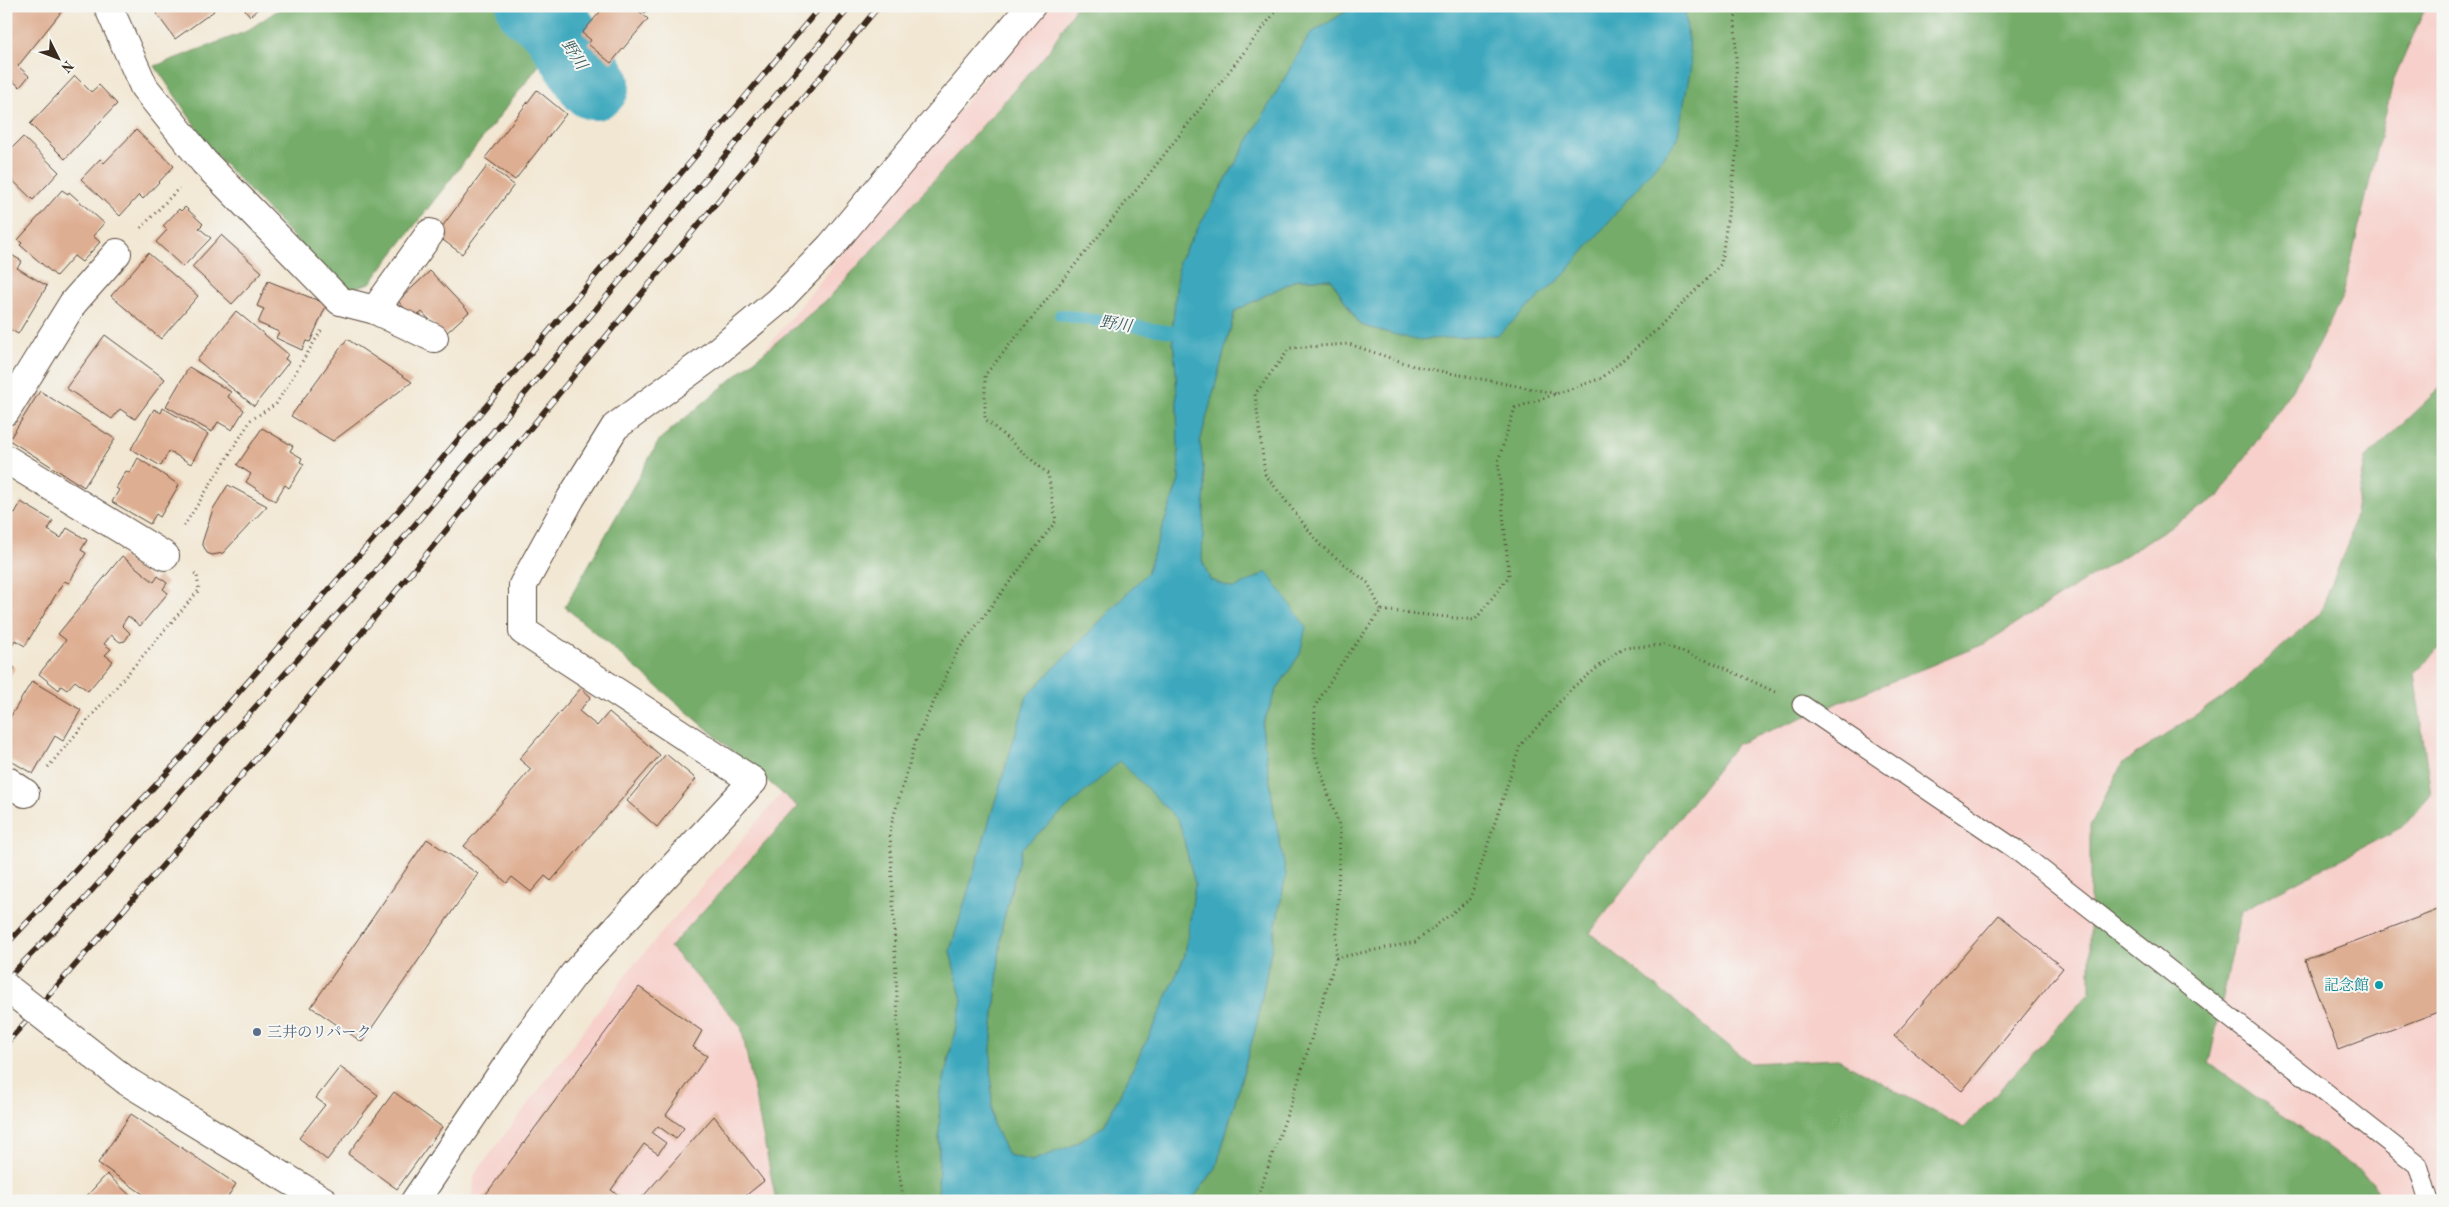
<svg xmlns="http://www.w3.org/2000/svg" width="2449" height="1207" viewBox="0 0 2449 1207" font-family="'Old Standard TT','Noto Serif JP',serif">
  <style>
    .built { fill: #f7d0cb }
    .forest { fill: #75ac69; stroke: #586b44 }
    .water { fill: #3da8bd; stroke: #3c696e; fill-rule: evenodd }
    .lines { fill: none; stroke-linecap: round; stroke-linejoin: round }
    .stream { stroke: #3da8bd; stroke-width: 12 }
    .river { stroke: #3da8bd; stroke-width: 72 }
    .building { fill: #deae92 }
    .service-casing { stroke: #564639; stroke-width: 21 }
    .pedestrian-casing { stroke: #564639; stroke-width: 30 }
    .minor-casing { stroke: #564639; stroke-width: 30 }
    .tertiary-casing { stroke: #564639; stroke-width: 30 }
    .path { stroke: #564639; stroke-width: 3; stroke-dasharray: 1 4; stroke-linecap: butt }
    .service { stroke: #fff; stroke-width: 19 }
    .pedestrian { stroke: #fff; stroke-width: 28 }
    .minor { stroke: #fff; stroke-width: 28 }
    .tertiary { stroke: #fff; stroke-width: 28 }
    .rail-casing { stroke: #3b2a1e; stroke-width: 5.5 }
    .rail { stroke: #f6f6f2; stroke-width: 4; stroke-dasharray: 11; stroke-linecap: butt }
    .tertiary-bridge-casing { stroke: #564639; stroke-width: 30; stroke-linecap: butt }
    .tertiary-bridge { stroke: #fff; stroke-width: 28 }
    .culture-dot { fill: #0f9aa8; stroke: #f6f6f2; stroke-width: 2 }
    .service-dot { fill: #5c6f8a; stroke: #f6f6f2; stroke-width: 2 }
    .labels { text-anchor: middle; stroke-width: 4; stroke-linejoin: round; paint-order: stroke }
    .culture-label { font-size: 15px; fill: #0d838f; stroke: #f6f6f2; text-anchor: end }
    .service-label { font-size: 15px; fill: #4e5e75; stroke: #f6f6f2; text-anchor: start }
    .water-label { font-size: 16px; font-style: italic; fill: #3c5c5e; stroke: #f6f6f2 }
  </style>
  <rect width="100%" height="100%" fill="#f6f6f2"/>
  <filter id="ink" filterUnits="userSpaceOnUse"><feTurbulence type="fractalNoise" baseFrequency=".02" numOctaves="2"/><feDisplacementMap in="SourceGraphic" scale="10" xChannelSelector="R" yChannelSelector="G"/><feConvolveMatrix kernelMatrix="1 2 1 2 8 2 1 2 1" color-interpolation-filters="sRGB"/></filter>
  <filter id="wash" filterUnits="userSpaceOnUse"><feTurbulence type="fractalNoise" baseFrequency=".0096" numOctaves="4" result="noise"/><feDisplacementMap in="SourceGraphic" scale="20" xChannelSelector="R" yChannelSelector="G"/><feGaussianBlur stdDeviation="1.12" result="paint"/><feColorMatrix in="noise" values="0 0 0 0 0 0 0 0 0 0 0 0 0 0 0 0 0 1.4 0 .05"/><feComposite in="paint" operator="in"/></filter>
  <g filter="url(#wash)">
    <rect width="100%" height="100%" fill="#f2e7d3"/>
    <polygon class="built" points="1044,6 2443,6 2443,1201 472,1201 475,1174 632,967 799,773 724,400"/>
    <g class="forest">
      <polygon points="284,6 504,6 525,16 547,55 370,283 344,291 213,152 155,66 245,32"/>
      <polygon points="1076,6 1355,6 1310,34 1179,261 1172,332 1176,370 1179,480 1147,573 1027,696 950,951 962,1000 940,1097 938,1201 776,1201 741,1026 670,947 798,807 565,607 660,439 829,298 1048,52"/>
      <polygon points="1687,6 2426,6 2393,82 2343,295 2307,367 2219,496 1984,644 1737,744 1590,933 1750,1063 1838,1059 1964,1128 2090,992 2090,826 2122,764 2233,690 2320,613 2350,538 2366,458 2443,385 2443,645 2414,673 2431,794 2402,827 2241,911 2209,1063 2372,1180 2380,1201 1191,1201 1216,1168 1256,1027 1286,874 1274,811 1262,726 1277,689 1300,654 1234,589 1210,580 1202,560 1205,484 1200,442 1235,311 1297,279 1331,279 1360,325 1685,10"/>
      <polygon points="1120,760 1179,821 1195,884 1185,955 1154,1026 1104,1126 1071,1146 1032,1161 1008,1155 992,1122 991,1048 1002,926 1022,847"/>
    </g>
    <path class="water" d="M1355 6H1687L1685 11 1691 66 1677 140 1564 275 1498 335 1415 340 1360 325 1331 279H1297L1235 311 1200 442 1205 484 1202 560 1210 580 1234 589 1267 572 1306 627 1300 654 1277 689 1262 726 1274 811 1286 874 1256 1027 1216 1168 1191 1201H938L940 1097 962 1001 950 951 1027 696 1147 573 1179 480 1176 370 1172 332 1179 261 1310 34ZM1120 761 1179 821 1195 884 1185 955 1154 1026 1104 1126 1071 1146 1032 1161 1008 1155 992 1122 991 1048 1002 926 1022 848Z"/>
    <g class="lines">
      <polyline class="stream" points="1060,315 1172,332"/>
      <polyline class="river" points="532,6 554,22 594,84"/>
    </g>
    <g id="blocks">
      <g class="building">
        <polygon points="6,6 66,6 18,66 29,76 20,87 9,78 6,82"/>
        <polygon points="151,6 210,6 214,11 175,39"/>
        <polygon points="242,6 261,6 250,16"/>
        <polygon points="605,6 633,6 648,19 611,63 588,44 591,40 582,33"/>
        <polygon points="637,6 652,6 645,13"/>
        <polygon points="75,76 91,92 99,85 117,104 65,159 30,124"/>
        <polygon points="537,90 566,114 515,180 485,158"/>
        <polygon points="136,130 174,166 143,199 139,195 120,216 81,179 100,159 104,163"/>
        <polygon points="23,137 59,172 33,200 6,174 6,154"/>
        <polygon points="488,165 514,185 462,254 436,235"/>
        <polygon points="62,190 68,194 69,192 104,223 93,236 100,242 82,262 74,256 56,276 20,245 22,243 18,240"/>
        <polygon points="185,207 203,224 199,228 211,238 183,267 156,242 167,230 163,226 179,209 181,211"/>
        <polygon points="221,235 262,272 232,304 192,267"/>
        <polygon points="6,252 22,261 17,268 47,286 18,334 6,327"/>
        <polygon points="148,253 198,296 161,339 111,296"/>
        <polygon points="430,271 469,312 444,335 422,312 414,319 398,301"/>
        <polygon points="268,281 327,304 310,342 306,341 302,350 276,338 279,332 258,323 264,309 257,306"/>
        <polygon points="236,311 288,354 285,359 289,362 254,406 197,360"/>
        <polygon points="105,335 165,379 135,419 120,409 112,419 66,388"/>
        <polygon points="347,339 412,382 333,441 291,416"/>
        <polygon points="189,367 231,392 228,397 244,410 232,430 218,422 212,432 166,406"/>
        <polygon points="40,391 115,439 84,487 9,440"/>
        <polygon points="163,408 208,434 191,464 169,451 161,466 131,449 154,409 161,413"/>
        <polygon points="262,428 293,446 290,451 302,458 300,462 304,464 289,488 285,485 275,501 246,482 251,474 237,465"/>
        <polygon points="138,458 179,485 160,517 156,514 150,524 112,502 119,490 116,488 126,471 130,473"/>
        <polygon points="228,485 267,506 223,553 212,555 207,553 202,543 213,509"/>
        <polygon points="21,502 53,521 48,530 61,538 67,528 87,540 81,550 86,553 69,583 64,581 25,646 15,640 9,651 6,649 6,519 11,511 15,513"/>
        <polygon points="122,556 154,582 158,576 167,583 163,589 168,593 140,626 128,616 122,625 130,633 125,641 120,642 111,635 104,644 111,649 105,655 113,661 88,691 75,681 67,690 61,686 59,690 39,674 66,640 58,634"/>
        <polygon points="6,662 15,668 6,682"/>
        <polygon points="32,681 81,710 63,741 55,736 33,774 6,758 6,724"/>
        <polygon points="581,688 591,697 579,711 597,726 609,712 660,755 551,881 545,876 531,892 512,877 507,883 464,846 531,769 519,759"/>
        <polygon points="666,754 696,779 657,827 627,801"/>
        <polygon points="427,839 478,874 362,1042 311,1007"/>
        <polygon points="2443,908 2443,1010 2338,1050 2305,960"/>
        <polygon points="1999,915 2063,968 1962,1091 1894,1036"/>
        <polygon points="639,987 702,1031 693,1047 707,1056 666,1115 684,1128 676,1139 658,1126 652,1133 666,1143 658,1154 644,1144 611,1190 627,1201 481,1201"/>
        <polygon points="340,1067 378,1095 327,1160 299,1138 325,1105 316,1098"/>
        <polygon points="394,1092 442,1127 397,1189 348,1154"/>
        <polygon points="131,1114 236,1184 225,1201 153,1201 98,1163"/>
        <polygon points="714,1116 764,1181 739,1201 639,1201"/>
        <polygon points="107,1174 136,1201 82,1201"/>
      </g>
    </g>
  </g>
  <g filter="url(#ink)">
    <use href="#blocks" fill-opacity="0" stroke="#564639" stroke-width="1"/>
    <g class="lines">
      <g class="service-casing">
        <polyline id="service" points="1802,705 2015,849 2418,1165 2429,1201"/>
      </g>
      <g class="pedestrian-casing">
        <polyline id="pedestrian" points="753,781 523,631 523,585 571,498 615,427 713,355 778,301 830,247 1031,6"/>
      </g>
      <g class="minor-casing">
        <g id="minor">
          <polyline points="108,6 144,87 204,162 340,301 375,310 434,338"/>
          <polyline points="375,310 430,233"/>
          <polyline points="6,411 73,303 117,253"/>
          <polyline points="6,459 165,556"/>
          <polyline points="6,780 25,793"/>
          <polyline points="415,1201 523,1042 574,974 753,781"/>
        </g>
      </g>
      <g class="tertiary-casing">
        <polyline id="tertiary" points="128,1082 324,1201"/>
      </g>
      <g class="path">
        <polyline points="141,228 179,188"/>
        <polyline points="184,526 251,420 276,404 321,331"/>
        <polyline points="1381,610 1368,583 1320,545 1265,474 1255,394 1290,348 1349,344 1414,366 1558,394"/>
        <polyline points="48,767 199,590 197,575 194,573"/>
        <polyline points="1336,958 1415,942 1470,899 1520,746 1572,688 1622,648 1664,645 1716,664 1775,692"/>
        <polyline points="904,1201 896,1156 899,1049 890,829 916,740 958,650 1056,521 1048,474 985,419 985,375 1146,178 1280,6"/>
        <polyline points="1256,1201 1295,1092 1336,958 1340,829 1314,751 1315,706 1339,667 1381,610 1475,620 1509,576 1498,461 1515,408 1602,378 1661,326 1721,264 1738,143 1735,18 1742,6"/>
      </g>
      <use href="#service" class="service"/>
      <use href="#pedestrian" class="pedestrian"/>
      <use href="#minor" class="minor"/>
      <use href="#tertiary" class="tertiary"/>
      <g class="rail-casing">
        <g id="rail">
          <polyline points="6,945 181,758 405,503 821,6"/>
          <polyline points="6,980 79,905 369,579 851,6"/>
          <polyline points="6,1044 278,734 879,6"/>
        </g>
      </g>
      <use href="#rail" class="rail"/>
      <g class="tertiary-bridge-casing">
        <polyline id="tertiary-bridge" points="6,987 128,1082"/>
      </g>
      <use href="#tertiary-bridge" class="tertiary-bridge"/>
    </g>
  </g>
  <circle class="culture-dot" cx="2379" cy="985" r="5"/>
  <circle class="service-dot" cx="257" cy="1032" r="5"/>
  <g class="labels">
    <g class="culture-label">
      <text x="2369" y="990">記念館</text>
    </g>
    <g class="service-label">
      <text x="267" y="1037">三井のリパーク</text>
    </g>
    <g class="water-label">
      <text transform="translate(575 54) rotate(57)" y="6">野川</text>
      <text transform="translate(1116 323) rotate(9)" y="6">野川</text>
    </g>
  </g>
  <rect width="2449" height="1207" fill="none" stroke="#f6f6f2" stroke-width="25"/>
  <g transform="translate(58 58) rotate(132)" stroke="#f6f6f2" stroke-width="4" paint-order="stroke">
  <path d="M0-4L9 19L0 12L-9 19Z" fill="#3b2a1e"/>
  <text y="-8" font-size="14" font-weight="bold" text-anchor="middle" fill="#3b2a1e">N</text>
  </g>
</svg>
